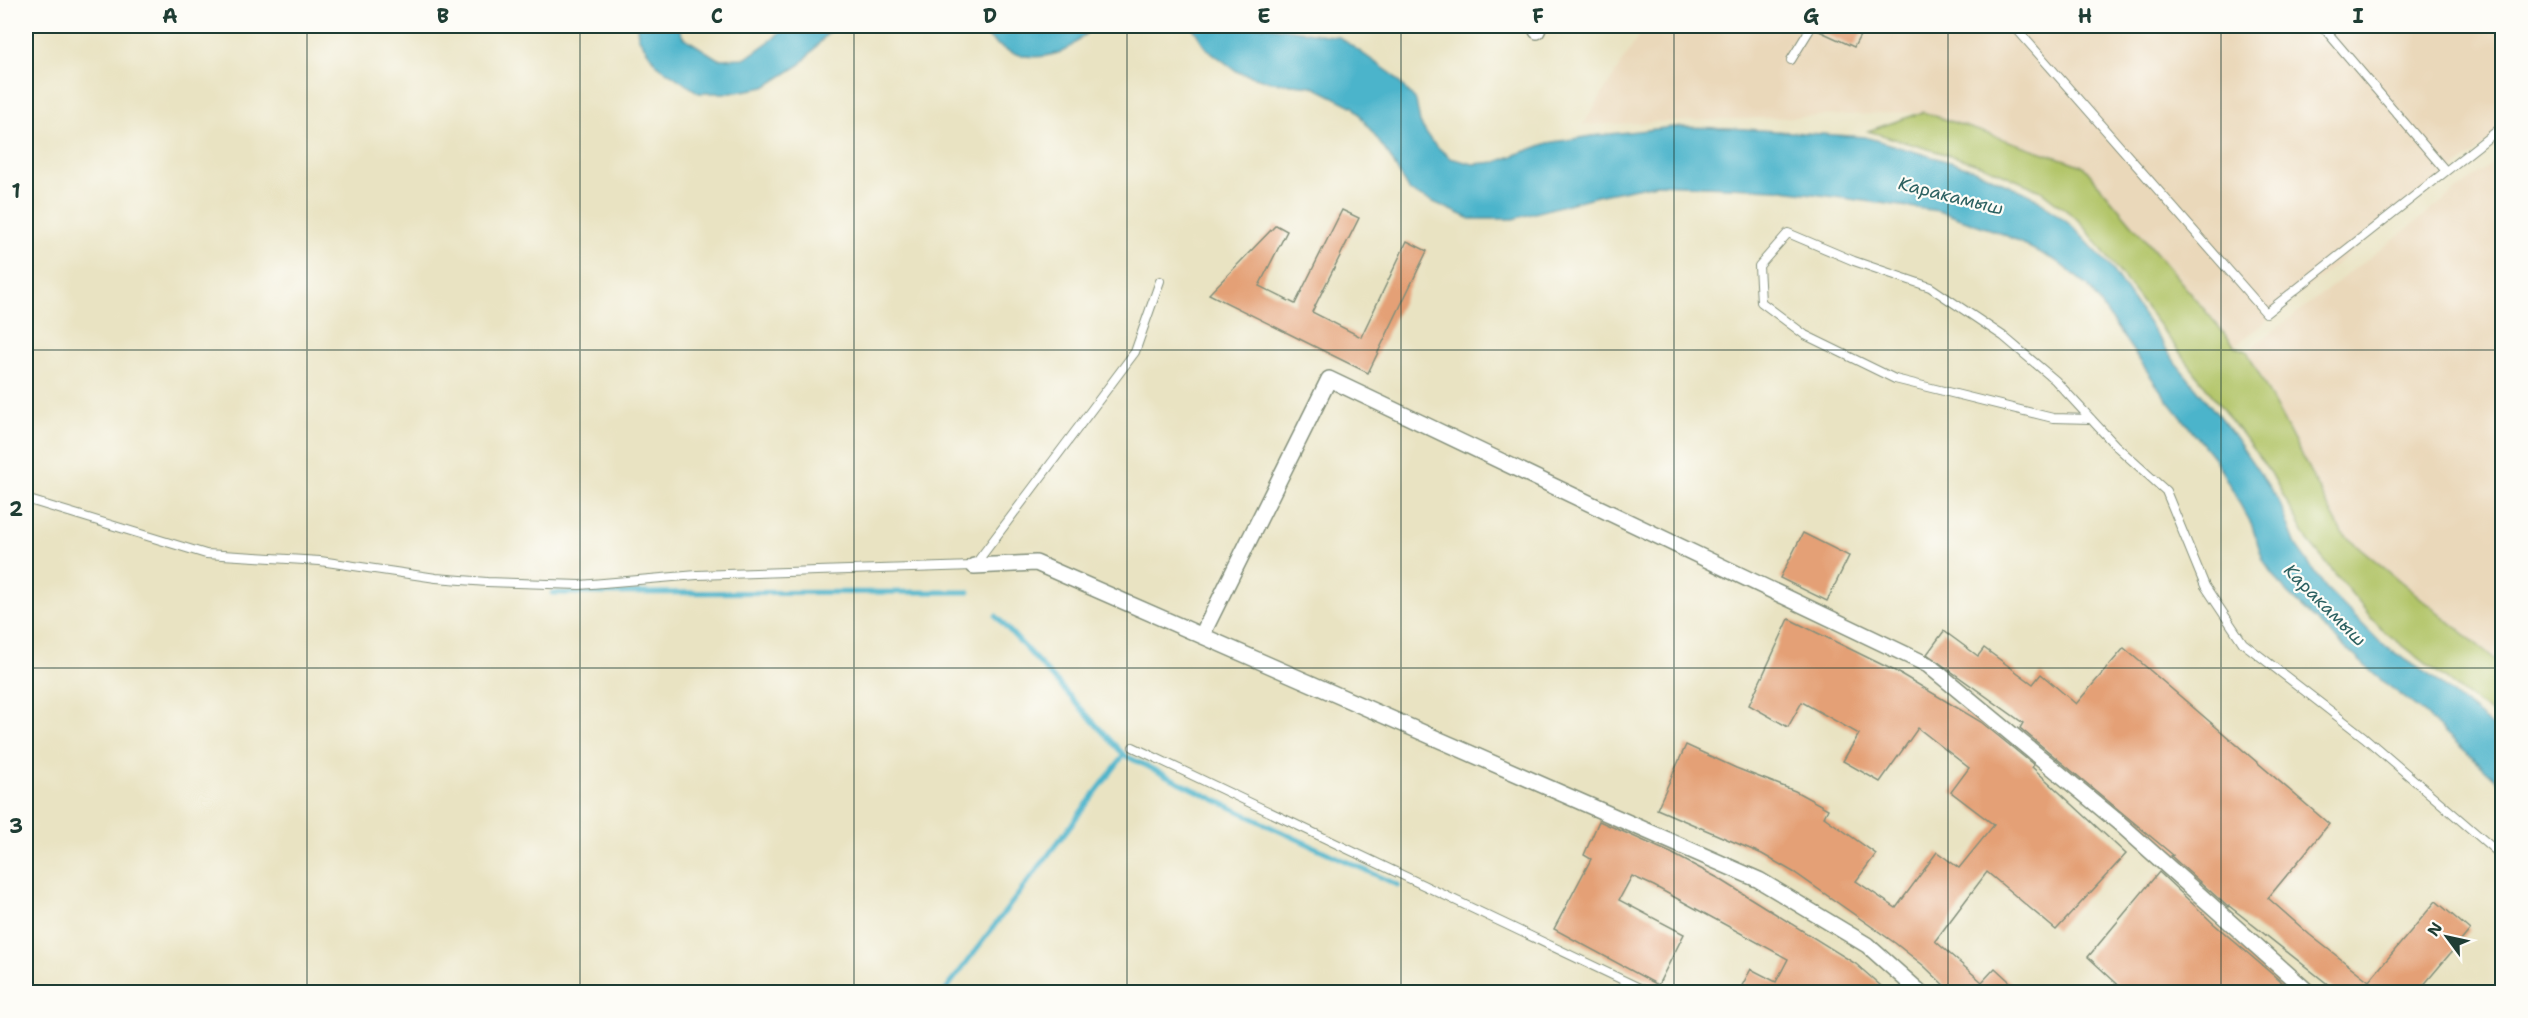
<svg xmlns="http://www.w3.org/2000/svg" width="2528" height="1018" viewBox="0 0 2528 1018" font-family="'Shantell Sans',sans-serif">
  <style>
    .built { fill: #ead8ba }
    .green { fill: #b2c569; stroke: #68814e; stroke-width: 1.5 }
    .water { fill: #4cb4cb; stroke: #367880; stroke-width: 1.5 }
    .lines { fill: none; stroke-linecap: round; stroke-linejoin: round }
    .stream { stroke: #4cb4cb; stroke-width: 5 }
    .building { fill: #e4a076 }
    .lane-casing { stroke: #84907b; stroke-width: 10 }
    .street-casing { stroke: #84907b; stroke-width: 18 }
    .lane { stroke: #fff; stroke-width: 8 }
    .street { stroke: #fff; stroke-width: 15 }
    .grid { fill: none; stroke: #1f3d34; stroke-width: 1.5; stroke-opacity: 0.55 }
    .labels { text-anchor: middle; stroke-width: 4.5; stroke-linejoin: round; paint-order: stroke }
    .water-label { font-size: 18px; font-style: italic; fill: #2c6161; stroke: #fdfcf7 }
    .neatline { fill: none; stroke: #1f3d34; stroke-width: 2 }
    .grid-label { font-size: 20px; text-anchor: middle; font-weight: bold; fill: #1f3d34 }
  </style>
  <rect width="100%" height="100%" fill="#fdfcf7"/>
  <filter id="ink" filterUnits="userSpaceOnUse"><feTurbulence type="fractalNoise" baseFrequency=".0167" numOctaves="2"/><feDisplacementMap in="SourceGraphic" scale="12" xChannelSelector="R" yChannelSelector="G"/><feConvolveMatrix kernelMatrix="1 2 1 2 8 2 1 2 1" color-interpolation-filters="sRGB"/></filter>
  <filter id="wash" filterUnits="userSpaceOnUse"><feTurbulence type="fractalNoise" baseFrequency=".008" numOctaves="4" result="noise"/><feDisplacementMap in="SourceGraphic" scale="24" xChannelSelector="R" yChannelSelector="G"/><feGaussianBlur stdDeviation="1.35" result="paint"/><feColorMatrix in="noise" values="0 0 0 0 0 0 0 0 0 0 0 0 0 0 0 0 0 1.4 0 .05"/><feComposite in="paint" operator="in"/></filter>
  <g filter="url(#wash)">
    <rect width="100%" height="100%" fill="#e9e3c2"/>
    <g class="built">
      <polygon points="1645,26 2502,26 2502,131 2235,346 2083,166 1924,112 1583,125"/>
      <polygon points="2502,156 2502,665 2342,533 2247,351"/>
    </g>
    <polygon class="green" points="1923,112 2083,166 2235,346 2247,351 2342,533 2502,665 2502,722 2380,628 2308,541 2271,473 2081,222 2041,191 1985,166 1868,131"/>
    <g class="water">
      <polygon points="637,26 678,26 683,37 718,59 746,58 774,38 786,26 834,26 801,64 765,87 731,93 699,93 657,65 638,37"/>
      <path d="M977 26H1095C1085 33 1073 48 1061 52 1027 64 999 52 977 26Z"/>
      <polygon points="1192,26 1266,26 1339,37 1392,74 1416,101 1420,123 1431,141 1450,158 1473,164 1496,162 1548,143 1592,136 1674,127 1729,128 1865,137 1973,169 2031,195 2072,226 2107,263 2175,362 2230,430 2279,501 2296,546 2326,588 2383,645 2429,675 2502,734 2502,785 2423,712 2376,676 2287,593 2263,560 2252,526 2215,459 2163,394 2088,286 2056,261 2003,234 1939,211 1776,189 1656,184 1597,196 1513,219 1471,219 1409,191 1390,157 1354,107 1312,86 1272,82 1238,72 1206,48"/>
    </g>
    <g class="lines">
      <g class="stream">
        <polyline points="552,593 969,592"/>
        <polyline points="996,616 1124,755 1275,829 1398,885"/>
        <polyline points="944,992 1124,755"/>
      </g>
    </g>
    <g id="blocks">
      <g class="building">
        <polygon points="1818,26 1865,26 1854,47 1817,30"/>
        <polygon points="1342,210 1359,218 1312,312 1361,337 1407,241 1427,251 1368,373 1209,294 1276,225 1287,231 1259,286 1295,304"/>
        <polygon points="1803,533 1849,556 1827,601 1780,578"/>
        <polygon points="1789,619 1899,673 1981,722 2034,765 2032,767 2126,854 2056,930 1987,872 1935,941 1982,982 1995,968 2022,993 1952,993 1924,966 1895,943 1795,873 1762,854 1657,809 1686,745 1736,768 1795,791 1828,809 1824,817 1876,854 1856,881 1896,908 1937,852 1959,868 1994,825 1951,792 1969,768 1918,728 1880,782 1843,761 1859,734 1802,702 1788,727 1749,705"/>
        <polygon points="1944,631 1978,656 1984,648 2033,684 2041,674 2076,704 2124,648 2329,824 2268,898 2310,935 2369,981 2436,901 2470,930 2417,993 2339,993 2229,906 2228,907 2171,856 2173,855 2020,728 2023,723 1927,654"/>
        <polygon points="1599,821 1671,853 1718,878 1856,964 1889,993 1738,993 1751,969 1776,982 1788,959 1654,886 1632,876 1619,900 1684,934 1658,985 1554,929 1591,859 1584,855"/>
        <polygon points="2159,872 2214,924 2294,993 2127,993 2088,957"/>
      </g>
    </g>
  </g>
  <g filter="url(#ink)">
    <use href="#blocks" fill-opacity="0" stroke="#84907b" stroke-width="1.5"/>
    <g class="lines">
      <g class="lane-casing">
        <g id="lane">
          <polyline points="2014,26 2266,313 2502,127"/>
          <polyline points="2322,26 2445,170"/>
          <polyline points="1791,60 1812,26"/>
          <polyline points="2091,419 2053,418 1895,379 1805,335 1761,302 1759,266 1788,233 1854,261 1930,287 2003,336 2055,380 2115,445 2166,491 2205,586 2243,643 2364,737 2502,856"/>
          <polyline points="26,499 206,554 320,561 436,578 487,582 580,585 697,575 974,566 1135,352 1160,281"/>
          <polyline points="1133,747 1648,992"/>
        </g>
      </g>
      <g class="street-casing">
        <g id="street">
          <polyline points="1537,31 1539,26"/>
          <polyline points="974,566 1036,563 1759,880 1867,945 1920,992"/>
          <polyline points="1202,635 1329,379 1928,665 2118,822 2308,992"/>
        </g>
      </g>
      <use href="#lane" class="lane"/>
      <use href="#street" class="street"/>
    </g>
  </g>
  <path class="grid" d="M307 26V992M580 26V992M854 26V992M1127 26V992M1401 26V992M1674 26V992M1948 26V992M2221 26V992M26 350H2502M26 668H2502"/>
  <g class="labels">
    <g class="water-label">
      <text transform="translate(1951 196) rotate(14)" y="6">Каракамыш</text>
      <text transform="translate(2325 605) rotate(45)" y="6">Каракамыш</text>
    </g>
  </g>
  <rect width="2528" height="1018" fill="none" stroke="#fdfcf7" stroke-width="66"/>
  <g transform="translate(2447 937) rotate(303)" stroke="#fdfcf7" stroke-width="4.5" paint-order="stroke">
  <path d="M0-4.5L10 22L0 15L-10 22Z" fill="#1f3d34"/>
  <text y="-9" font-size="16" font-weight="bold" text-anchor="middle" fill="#1f3d34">N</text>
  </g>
  <rect x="33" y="33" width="2462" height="952" class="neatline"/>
  <g class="grid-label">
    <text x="170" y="23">A</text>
    <text x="443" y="23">B</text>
    <text x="717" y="23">C</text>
    <text x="990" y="23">D</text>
    <text x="1264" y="23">E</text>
    <text x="1538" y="23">F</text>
    <text x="1811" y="23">G</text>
    <text x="2085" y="23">H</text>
    <text x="2358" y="23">I</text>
    <text x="16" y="198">1</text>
    <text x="16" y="516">2</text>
    <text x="16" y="833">3</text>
  </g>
</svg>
